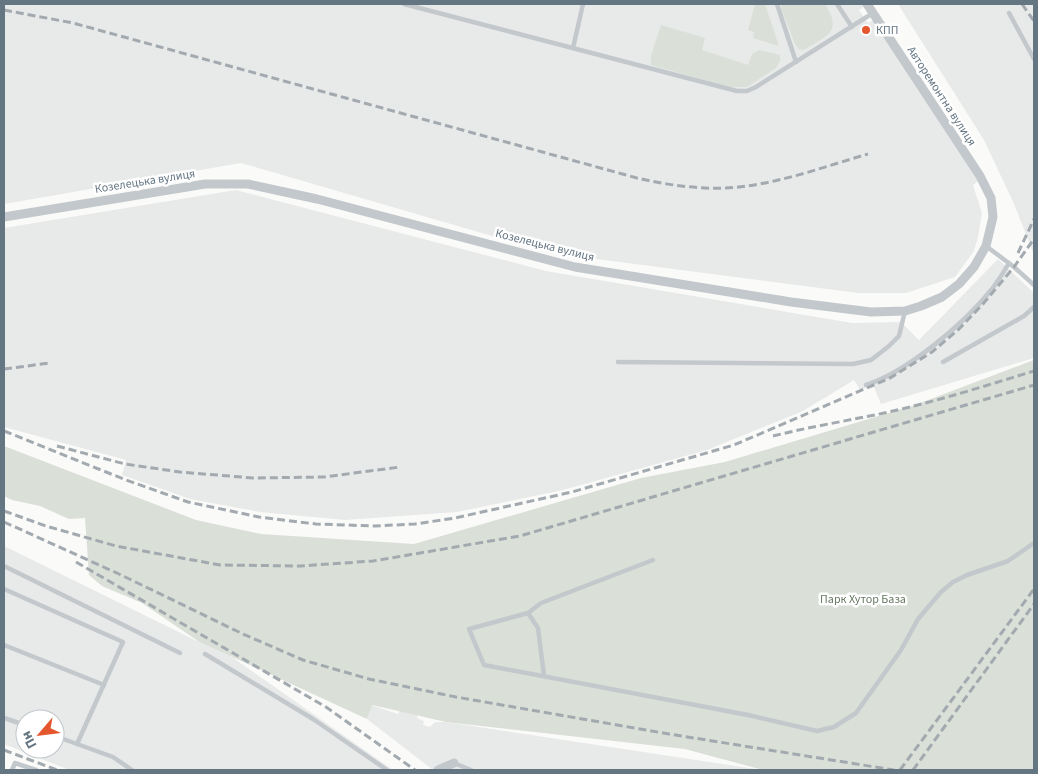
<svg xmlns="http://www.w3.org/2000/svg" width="1038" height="774" viewBox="0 0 1038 774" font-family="'Source Sans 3',sans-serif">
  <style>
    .built { fill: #e8e9e9; fill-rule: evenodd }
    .green { fill: #dadfd7 }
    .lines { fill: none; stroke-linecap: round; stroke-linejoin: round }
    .lane { stroke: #c3c8cc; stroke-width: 4.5 }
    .street { stroke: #c3c8cc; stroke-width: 9 }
    .rail { stroke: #a2aab0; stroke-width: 3; stroke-dasharray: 8 4; stroke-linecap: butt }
    .poi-dot { fill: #e4572e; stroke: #fff; stroke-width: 2 }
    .labels { text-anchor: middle; stroke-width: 5; stroke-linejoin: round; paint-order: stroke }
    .poi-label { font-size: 12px; fill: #657683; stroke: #fff; text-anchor: start }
    .street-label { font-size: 12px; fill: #657683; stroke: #fff }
    .park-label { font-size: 12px; fill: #687a64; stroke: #fff }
  </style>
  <rect width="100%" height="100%" fill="#fafaf8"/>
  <g class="built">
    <polygon points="4,4 868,4 859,10 868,23 875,19 983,177 973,185 982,213 978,237 974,251 955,277 906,293 858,293 550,253 241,163 4,204"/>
    <polygon points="898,4 1034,4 1034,255 1014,204 984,140"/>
    <polygon points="236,190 546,271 852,323 901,322 919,340 998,259 1034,293 1034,358 881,404 873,385 860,390 854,380 803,411 707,450 563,490 457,512 345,520 260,512 190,499 122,475 126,460 4,427 4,228"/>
    <path d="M4 546 197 641 202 636 393 770H69L4 744ZM25 719H55V749H25Z"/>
    <polygon points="371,705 398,714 401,708 418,713 417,718 424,721 423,725 430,727 435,722 446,722 762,770 457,770 454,769 433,770 367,719"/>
  </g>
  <g class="green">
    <polygon points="755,4 765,4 779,46 753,38 754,32 748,30"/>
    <path d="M782 4H825C843 33 827 35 804 50L799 49 795 44 781 8Z"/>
    <polygon points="661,25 705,38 702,50 748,65 752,54 759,50 780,55 780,61 776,68 747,87 730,87 651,65 651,56"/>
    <polygon points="1034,360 1034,770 763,770 685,749 446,722 372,705 367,719 198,641 142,603 102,586 89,575 85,518 69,519 40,506 12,500 4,496 4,446 196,520 261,534 414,544 641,478 725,462 915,405"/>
  </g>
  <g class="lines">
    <g class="lane">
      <polyline points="404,4 737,91 747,91 756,87 873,13"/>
      <polyline points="777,4 796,62"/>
      <polyline points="837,4 852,27"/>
      <polyline points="1009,13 1034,59"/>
      <polyline points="573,48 583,4"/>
      <polyline points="986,246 1014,267 1034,285"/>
      <polyline points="618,362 853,364 871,360 889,346 899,336 905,311"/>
      <polyline points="943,362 1024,316 1034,307"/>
      <path d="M866 385C907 372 965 323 992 289 998 281 1004 272 1009 263"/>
      <polyline points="653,560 541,603 528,613 469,629 484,665 748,715 817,731 834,727 856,713 901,650 918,619 941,592 953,582 967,575 1008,561 1034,543"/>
      <polyline points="4,566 180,653"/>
      <polyline points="4,589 123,642 77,744"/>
      <polyline points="528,613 538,628 544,676"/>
      <polyline points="4,645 104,685"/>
      <polyline points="205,654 313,719 387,770"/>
      <polyline points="4,718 25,725"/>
      <polyline points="55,736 113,757 132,770"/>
      <polyline points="454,763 471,770"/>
      <polyline points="12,770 15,763 36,770"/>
    </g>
    <g class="street">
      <polyline points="4,217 205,184 248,184 317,199 575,267 791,302 871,312 905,311 921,306 942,297 959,284 974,267 986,246 993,217 991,198 980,176 867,4"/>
      <polyline points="438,770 454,763"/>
    </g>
    <g class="rail">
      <polyline points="1022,4 1034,21"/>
      <path d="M4 10 73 23 637 178C659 183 682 187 705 188 760 191 816 169 868 154"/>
      <polyline points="1018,253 1034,219"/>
      <polyline points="4,369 50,363"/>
      <polyline points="4,431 126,480 188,502 259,517 316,524 375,526 415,524 455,518 572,492 734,445 890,378 932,352 959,329 983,304 1014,267 1034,239"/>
      <path d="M773 436C813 426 853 420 893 411 941 400 988 385 1034 371"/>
      <polyline points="57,446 125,464 180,472 253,478 324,477 400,467"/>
      <polyline points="4,511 46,526 116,546 220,565 300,566 373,561 520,536 1034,385"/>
      <polyline points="4,522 119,574 243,634 303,660 369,679 456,697 669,734 894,770"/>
      <polyline points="76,562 326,707 415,770"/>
      <polyline points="4,750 57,770"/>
      <polyline points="900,770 1034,589"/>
      <polyline points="913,770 1034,604"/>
    </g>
  </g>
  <circle class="poi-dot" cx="866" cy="30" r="5"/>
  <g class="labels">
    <g class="poi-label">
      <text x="876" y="34">КПП</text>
    </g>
    <g class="street-label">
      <text transform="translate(942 96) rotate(57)" y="4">Авторемонтна вулиця</text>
      <text transform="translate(145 181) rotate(-9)" y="4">Козелецька вулиця</text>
      <text transform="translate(545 245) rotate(14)" y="4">Козелецька вулиця</text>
    </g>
    <g class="park-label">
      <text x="863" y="603">Парк Хутор База</text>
    </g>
  </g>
  <rect width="1038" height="774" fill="none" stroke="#657683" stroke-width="10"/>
  <g transform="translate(40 734) rotate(242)"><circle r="24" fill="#ffffff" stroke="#c1c8cd"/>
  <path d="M0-4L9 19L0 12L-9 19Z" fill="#e4572e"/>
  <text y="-8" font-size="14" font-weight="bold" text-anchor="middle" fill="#657683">Пн</text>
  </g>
</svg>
